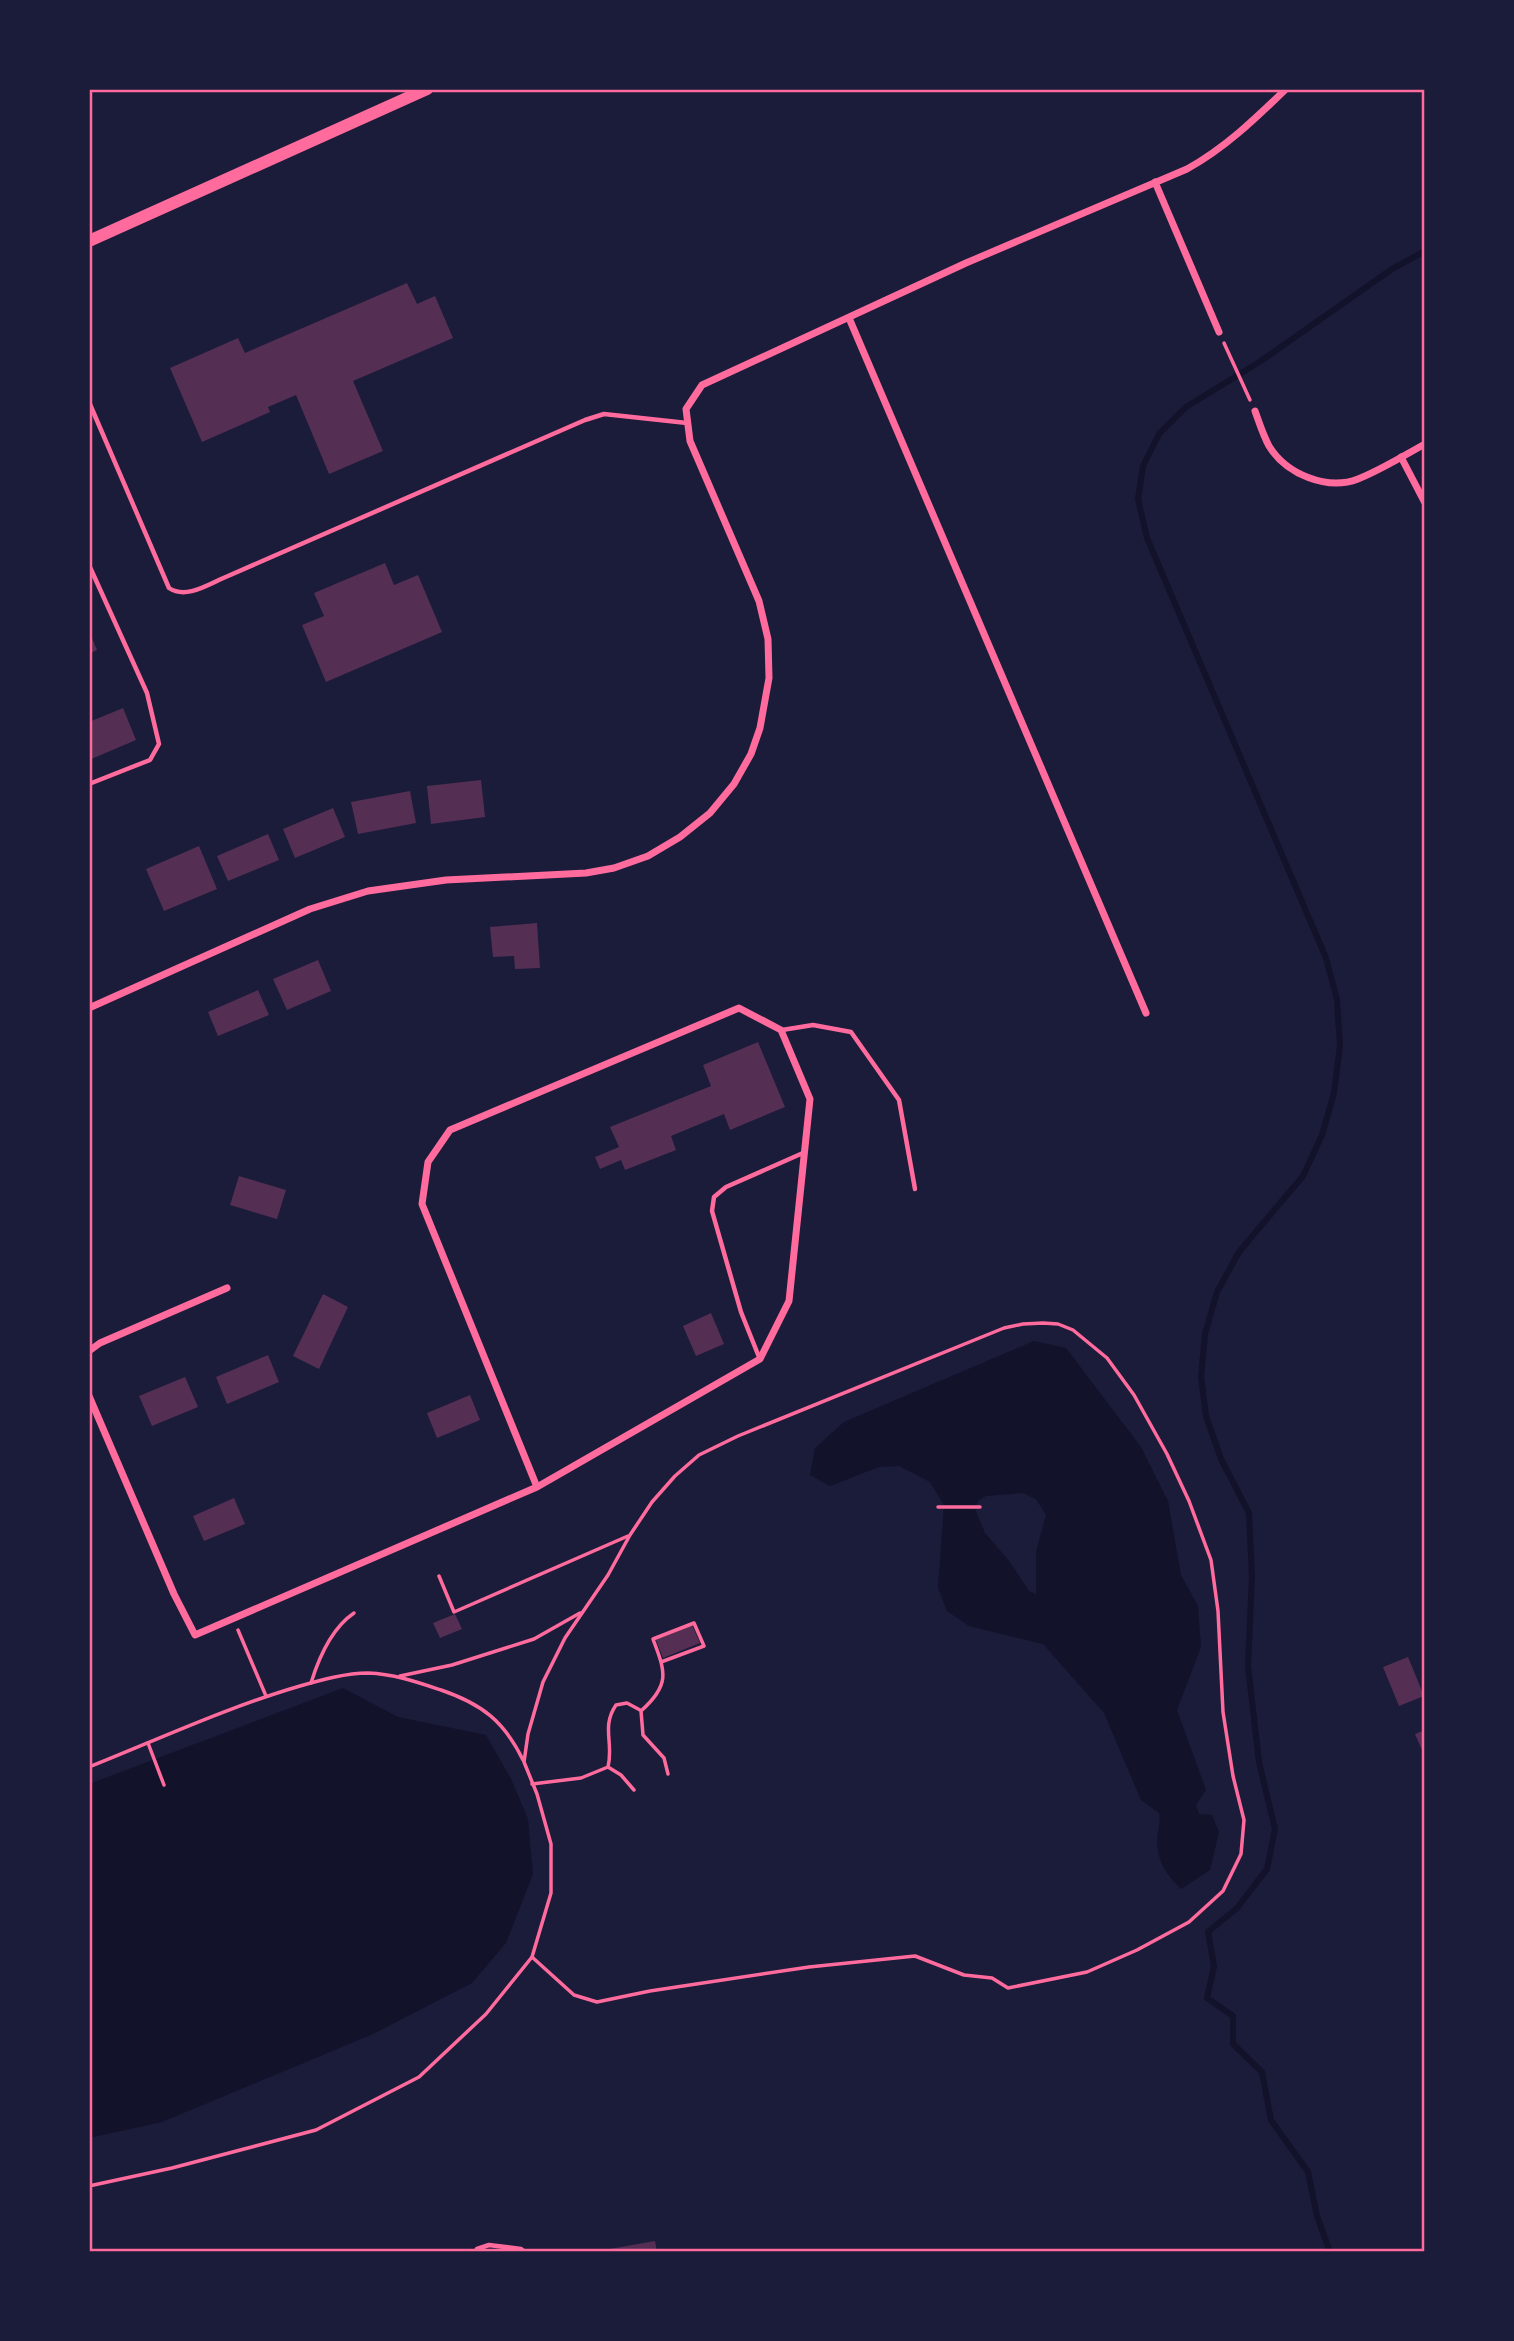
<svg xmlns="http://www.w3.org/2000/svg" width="1514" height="2341" viewBox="0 0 1514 2341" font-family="'Roboto Serif',serif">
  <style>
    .water { fill: #12122b; fill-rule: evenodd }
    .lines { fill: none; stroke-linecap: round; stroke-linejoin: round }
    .stream { stroke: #12122b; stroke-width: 6 }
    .building { fill: #542f53 }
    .path { stroke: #ff6b9d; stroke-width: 3.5 }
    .service { stroke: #ff6b9d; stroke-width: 4.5 }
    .minor { stroke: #ff6b9d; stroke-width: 7 }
    .tertiary { stroke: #ff6b9d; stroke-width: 12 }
    .neatline { fill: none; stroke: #ff6b9d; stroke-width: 2.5 }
  </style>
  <rect width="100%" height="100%" fill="#1b1b3a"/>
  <g class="water">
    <path d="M1034 1341 1066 1348 1141 1447 1168 1501 1181 1575 1198 1606 1201 1647 1177 1710 1206 1790 1196 1805 1199 1814 1212 1815 1219 1832 1210 1870 1181 1889C1166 1874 1158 1863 1157 1841 1157 1831 1161 1825 1159 1813L1141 1800 1104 1713 1043 1644 969 1626 947 1611 938 1588 944 1505 930 1482 899 1466 879 1467 830 1486 810 1475 815 1448 844 1422ZM1023 1493 1036 1499 1046 1515 1036 1552V1594L1029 1591 1010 1562 985 1533 975 1509 978 1501 986 1496Z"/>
    <polygon points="343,1688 398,1717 486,1735 511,1779 528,1819 533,1874 506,1943 472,1983 373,2034 162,2122 89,2138 89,1784"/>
  </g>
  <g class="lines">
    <polyline class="stream" points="1330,2252 1317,2216 1308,2172 1271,2120 1262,2072 1233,2044 1233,2016 1207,1998 1214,1966 1208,1932 1237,1908 1267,1869 1275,1829 1259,1762 1248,1666 1252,1576 1249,1513 1221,1459 1206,1416 1201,1377 1205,1334 1217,1292 1239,1252 1303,1176 1322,1135 1334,1093 1340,1045 1337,1000 1326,958 1147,538 1138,499 1143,466 1159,434 1186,407 1261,361 1392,269 1425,251"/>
  </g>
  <g class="building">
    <polygon points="407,283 417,304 435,296 453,338 353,381 383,451 329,474 296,395 268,407 270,412 202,442 170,368 238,338 245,353"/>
    <polygon points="385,563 394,585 418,575 442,632 326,682 302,625 324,616 314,593"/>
    <polygon points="89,631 97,650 89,654"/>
    <polygon points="123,708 136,740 89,760 89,722"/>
    <polygon points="481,780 485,817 431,824 427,786"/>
    <polygon points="410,791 416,823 358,834 351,802"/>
    <polygon points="333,808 345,837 295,858 283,829"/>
    <polygon points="268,834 279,860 228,881 217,856"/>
    <polygon points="199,846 217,889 164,911 146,869"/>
    <polygon points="537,923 540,968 515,969 514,956 493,957 490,927"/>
    <polygon points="318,960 331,991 287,1010 273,979"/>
    <polygon points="258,990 269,1015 218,1036 208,1012"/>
    <polygon points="758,1042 785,1107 730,1130 724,1114 671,1136 676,1150 625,1170 621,1160 600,1169 595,1157 619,1147 610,1127 711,1086 703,1065"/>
    <polygon points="239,1176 286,1190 277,1219 230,1205"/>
    <polygon points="323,1294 348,1307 319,1369 293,1356"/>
    <polygon points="711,1313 724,1344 696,1356 683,1326"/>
    <polygon points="268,1355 279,1382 227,1404 216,1377"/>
    <polygon points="185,1377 198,1407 152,1426 139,1396"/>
    <polygon points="470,1395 480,1420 437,1438 427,1413"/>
    <polygon points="234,1498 245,1524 204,1541 193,1516"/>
    <polygon points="455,1614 462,1629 440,1638 433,1623"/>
    <polygon points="692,1625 700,1643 663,1658 656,1640"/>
    <polygon points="1408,1657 1424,1696 1399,1706 1383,1667"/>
    <polygon points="1425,1730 1425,1757 1415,1734"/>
    <polygon points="655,2241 657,2252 604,2252 604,2250"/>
  </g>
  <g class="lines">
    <g class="path">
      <polyline points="1224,343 1250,400"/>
      <polygon points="1043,1323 1058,1324 1073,1330 1107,1358 1134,1395 1167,1454 1189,1501 1211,1560 1218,1611 1223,1712 1233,1776 1244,1820 1241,1854 1223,1891 1189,1922 1137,1950 1087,1972 1008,1988 992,1978 964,1975 915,1956 809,1967 650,1991 597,2002 574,1995 532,1957 551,1893 551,1844 537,1794 524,1762 528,1734 543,1682 565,1638 608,1575 630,1535 652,1502 675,1476 699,1455 738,1436 1004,1328 1023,1324"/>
      <polyline points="938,1507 980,1507"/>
      <polyline points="439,1576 454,1612 628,1536"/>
      <polyline points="238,1630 266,1696"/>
      <path d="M661 1662 704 1646 694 1623 653 1639C666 1673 670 1685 641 1711L643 1735 664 1758 668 1774"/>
      <polyline points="400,1676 452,1665 534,1639 580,1613"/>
      <path d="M311 1683C319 1657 332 1628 354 1613"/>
      <polyline points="148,1743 164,1785"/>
      <path d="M89 1767C159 1739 228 1707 300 1686 321 1680 346 1673 368 1673 394 1674 417 1682 441 1690 482 1704 504 1721 523 1760"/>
      <polyline points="608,1767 621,1775 634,1790"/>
      <path d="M532 1784 581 1778 608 1767C614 1743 601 1727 616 1705L627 1703 640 1710"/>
      <polyline points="89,2186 172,2168 316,2130 419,2077 486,2014 532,1957"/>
    </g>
    <g class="service">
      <path d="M89 402 169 588C187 600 210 583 228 576L585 420 604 414 687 423"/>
      <polyline points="89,565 147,693 159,744 150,760 89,784"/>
      <polyline points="782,1030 813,1025 851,1032 899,1100 915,1189"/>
      <polyline points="759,1357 741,1312 712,1211 714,1197 726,1187 803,1153"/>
      <polyline points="475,2252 477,2249 489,2245 521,2249 525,2252"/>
    </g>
    <g class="minor">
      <polyline points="1155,182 1219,332"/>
      <polyline points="849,318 1146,1013"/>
      <path d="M1255 411C1259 422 1263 435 1269 446 1286 474 1327 491 1358 479 1381 470 1403 456 1425 444"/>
      <polyline points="1401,457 1425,503"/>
      <path d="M89 1008 310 909 368 891 446 880 586 873 614 868 648 856 680 837 710 813 734 784 751 754 760 728 769 678 768 639 759 601 690 441 686 409 702 385 966 263 1187 169C1225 148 1255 119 1286 89"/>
      <polyline points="89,1351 100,1343 227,1288"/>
      <polyline points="89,1396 174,1594 195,1635 537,1487 422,1204 428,1162 450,1130 739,1008 781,1030 810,1099 789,1301 760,1359 537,1487"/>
    </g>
    <polyline class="tertiary" points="89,241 427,89"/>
  </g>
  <rect width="1514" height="2341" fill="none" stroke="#1b1b3a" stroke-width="182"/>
  <rect x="91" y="91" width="1332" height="2159" class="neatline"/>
</svg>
